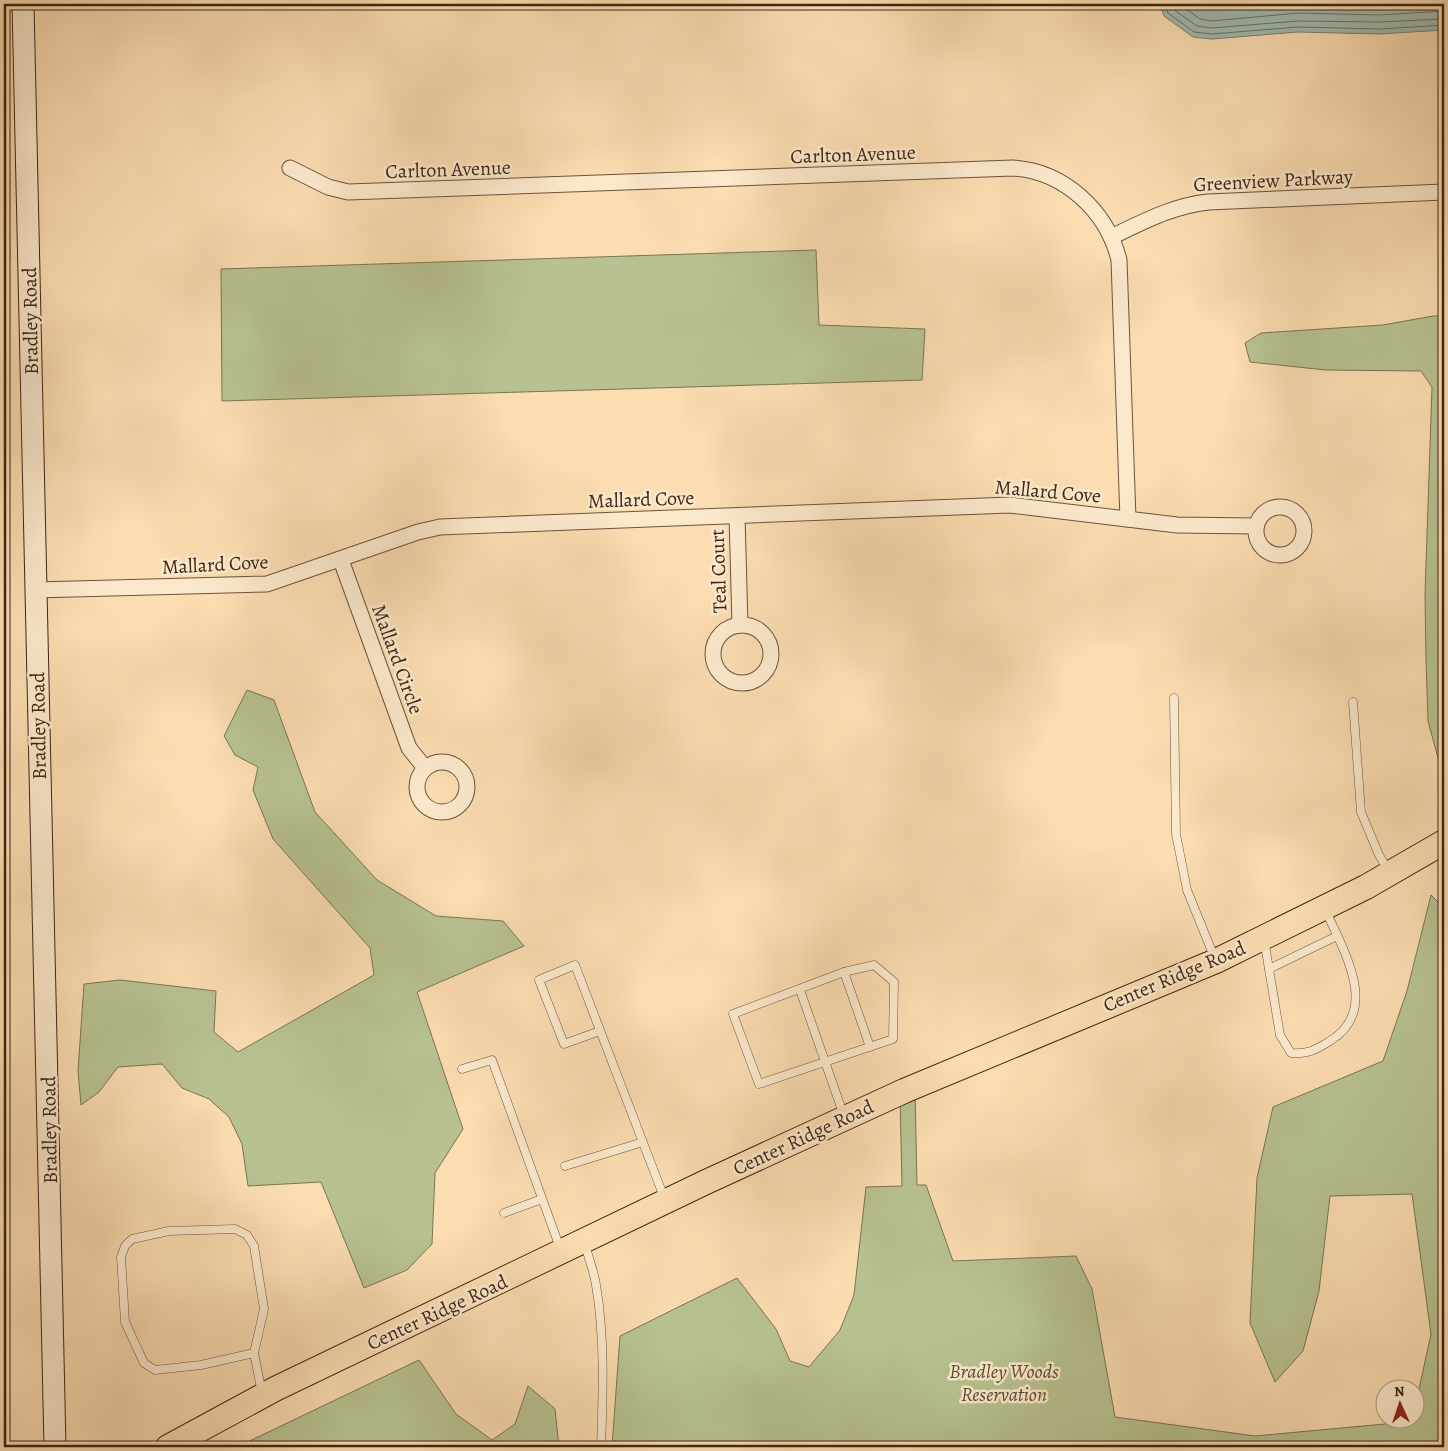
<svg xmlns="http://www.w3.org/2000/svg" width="1448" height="1451" viewBox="0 0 1448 1451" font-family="Alegreya,serif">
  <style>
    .green { fill: #b8c291; stroke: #7b7453 }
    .water { fill: #9fbbb0; stroke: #787f72 }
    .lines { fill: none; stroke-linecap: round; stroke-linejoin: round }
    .shore { stroke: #6e7062; stroke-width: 1 }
    .lane-casing { stroke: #6d533c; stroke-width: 9 }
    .street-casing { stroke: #6d533c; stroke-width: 17 }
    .secondary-casing { stroke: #3e2515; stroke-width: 23 }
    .primary-casing { stroke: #3e2515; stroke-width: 26 }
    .lane { stroke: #fce9cc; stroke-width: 8 }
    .street { stroke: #fce9cc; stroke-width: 15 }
    .secondary { stroke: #fce9cc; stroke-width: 21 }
    .primary { stroke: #fbddb1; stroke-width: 24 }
    .labels { text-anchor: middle; stroke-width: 5; stroke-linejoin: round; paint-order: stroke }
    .street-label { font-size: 20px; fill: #3e2515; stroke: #fce9cc }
    .park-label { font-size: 20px; font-style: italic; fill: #5c4c34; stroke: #fce9cc }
  </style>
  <rect width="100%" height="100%" fill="#fbddb1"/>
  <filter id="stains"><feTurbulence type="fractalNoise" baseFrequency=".004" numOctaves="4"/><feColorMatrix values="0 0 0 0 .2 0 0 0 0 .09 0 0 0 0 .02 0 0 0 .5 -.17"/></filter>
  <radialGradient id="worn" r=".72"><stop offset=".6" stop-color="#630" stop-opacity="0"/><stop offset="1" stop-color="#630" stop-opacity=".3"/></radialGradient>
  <g class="green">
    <polygon points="4,84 10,258 4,258"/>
    <polygon points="816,250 819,325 925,329 922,380 222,401 221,269"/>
    <polygon points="1433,316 1444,316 1444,780 1428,721 1426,660 1425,595 1432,387 1421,371 1326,370 1250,362 1245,343 1261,333 1383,325"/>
    <polygon points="247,690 274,700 315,812 377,880 436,916 503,921 524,946 417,992 463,1129 435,1173 432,1244 407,1270 364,1288 321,1182 248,1186 242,1144 229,1117 209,1099 182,1088 162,1064 118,1067 99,1092 81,1105 78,1071 84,984 120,980 216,991 214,1032 238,1052 374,975 370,948 273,839 253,790 258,767 235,755 224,736"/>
    <polygon points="1431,895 1444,908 1444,1447 612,1447 620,1336 737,1278 776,1329 790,1361 809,1367 840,1330 854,1295 866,1187 902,1186 900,1097 915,1090 917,1185 926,1185 953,1261 1076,1256 1092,1289 1115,1417 1255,1436 1385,1424 1394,1419 1416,1418 1416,1403 1431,1334 1412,1194 1330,1196 1319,1291 1303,1351 1275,1382 1250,1323 1257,1178 1273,1107 1383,1061 1407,991"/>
    <polygon points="419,1360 456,1414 492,1440 515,1424 528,1386 555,1409 559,1447 237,1447"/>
  </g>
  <polygon class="water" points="1160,4 1444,4 1444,30 1380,34 1298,32 1212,39 1193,37 1164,16"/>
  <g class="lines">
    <g class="shore">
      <polyline points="1165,4 1168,13 1194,32 1212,34 1298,27 1380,29 1444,25"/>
      <polyline points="1171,4 1173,9 1197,26 1212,28 1298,21 1379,22 1444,19"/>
      <polyline points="1179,4 1200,19 1212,21 1298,13 1379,15 1444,11"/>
    </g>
    <g class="lane-casing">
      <g id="lane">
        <polyline points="1174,698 1176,834 1187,890 1215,959"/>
        <polyline points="1353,702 1361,812 1379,855 1389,872"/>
        <path d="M1264 939 1280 1035 1291 1053C1309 1054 1315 1050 1330 1041 1381 1010 1343 950 1325 909"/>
        <polygon points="874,965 894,982 893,1039 759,1084 733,1014 844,972"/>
        <polyline points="1269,969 1337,936"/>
        <polyline points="844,972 870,1047"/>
        <polyline points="800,990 844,1116"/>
        <polyline points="600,1031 564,1044 539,980 575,965 665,1200"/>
        <polyline points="462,1069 492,1060 560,1248"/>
        <polyline points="565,1166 643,1142"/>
        <polyline points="504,1213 542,1199"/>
        <path d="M585 1244C588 1257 594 1271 596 1285 605 1338 603 1393 601 1447"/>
        <polyline points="254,1353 201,1365 155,1370 144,1363 125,1322 121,1257 125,1246 132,1239 169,1231 235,1229 247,1235 254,1246 264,1309 254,1353 262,1393"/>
      </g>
    </g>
    <g class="street-casing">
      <g id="street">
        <path d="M290 168 328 187 348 192 1013 168C1064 171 1107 211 1119 260L1128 519"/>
        <path d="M1111 237C1143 222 1172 206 1208 202L1444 192"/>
        <circle cx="1280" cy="531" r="24"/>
        <polyline points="737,516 740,625"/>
        <polyline points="341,560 409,748 425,768"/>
        <polyline points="35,590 267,584 418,532 440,527 1010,505 1177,525 1256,526"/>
        <circle cx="742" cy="654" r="29"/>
        <circle cx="442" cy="787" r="25"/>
      </g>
    </g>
    <g class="secondary-casing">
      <polyline id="secondary" points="23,4 55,1447"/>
    </g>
    <g class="primary-casing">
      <polyline id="primary" points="168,1447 275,1389 706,1182 904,1091 1216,961 1366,887 1444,842"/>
    </g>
    <use href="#lane" class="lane"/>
    <use href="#street" class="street"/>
    <use href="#secondary" class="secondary"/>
    <use href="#primary" class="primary"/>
  </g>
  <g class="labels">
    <g class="street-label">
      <text transform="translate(853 154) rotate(-2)" y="7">Carlton Avenue</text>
      <text transform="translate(448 169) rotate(-2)" y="7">Carlton Avenue</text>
      <text transform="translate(1273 180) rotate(-3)" y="7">Greenview Parkway</text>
      <text transform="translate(30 321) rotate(-91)" y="7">Bradley Road</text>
      <text transform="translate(1048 491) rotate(5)" y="7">Mallard Cove</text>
      <text transform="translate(641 499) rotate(-2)" y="7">Mallard Cove</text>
      <text transform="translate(215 564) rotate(-3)" y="7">Mallard Cove</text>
      <text transform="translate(718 571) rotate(-92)" y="7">Teal Court</text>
      <text transform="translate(398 659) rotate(70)" y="7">Mallard Circle</text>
      <text transform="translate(38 726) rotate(-91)" y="7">Bradley Road</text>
      <text transform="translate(1174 976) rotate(-23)" y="7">Center Ridge Road</text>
      <text transform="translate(49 1130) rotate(-91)" y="7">Bradley Road</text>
      <text transform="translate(803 1137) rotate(-25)" y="7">Center Ridge Road</text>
      <text transform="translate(437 1312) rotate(-25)" y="7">Center Ridge Road</text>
    </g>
    <g class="park-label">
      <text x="1004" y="1378">Bradley Woods<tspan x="1004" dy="23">Reservation</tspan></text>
    </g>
  </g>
  <rect width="1448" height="1451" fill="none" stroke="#fbddb1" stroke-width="20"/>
  <rect x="5" y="5" width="1438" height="1441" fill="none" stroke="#3e2515" stroke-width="2.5"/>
  <rect x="10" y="10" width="1428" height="1431" fill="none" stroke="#3e2515"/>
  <g transform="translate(1400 1404) rotate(357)"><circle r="24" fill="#fce9cc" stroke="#b09b83"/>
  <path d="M0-4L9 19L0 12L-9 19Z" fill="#8f2418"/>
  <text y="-8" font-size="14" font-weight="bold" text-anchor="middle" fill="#3e2515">N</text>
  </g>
  <rect width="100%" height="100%" filter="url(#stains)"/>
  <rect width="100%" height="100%" fill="url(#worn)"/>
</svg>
